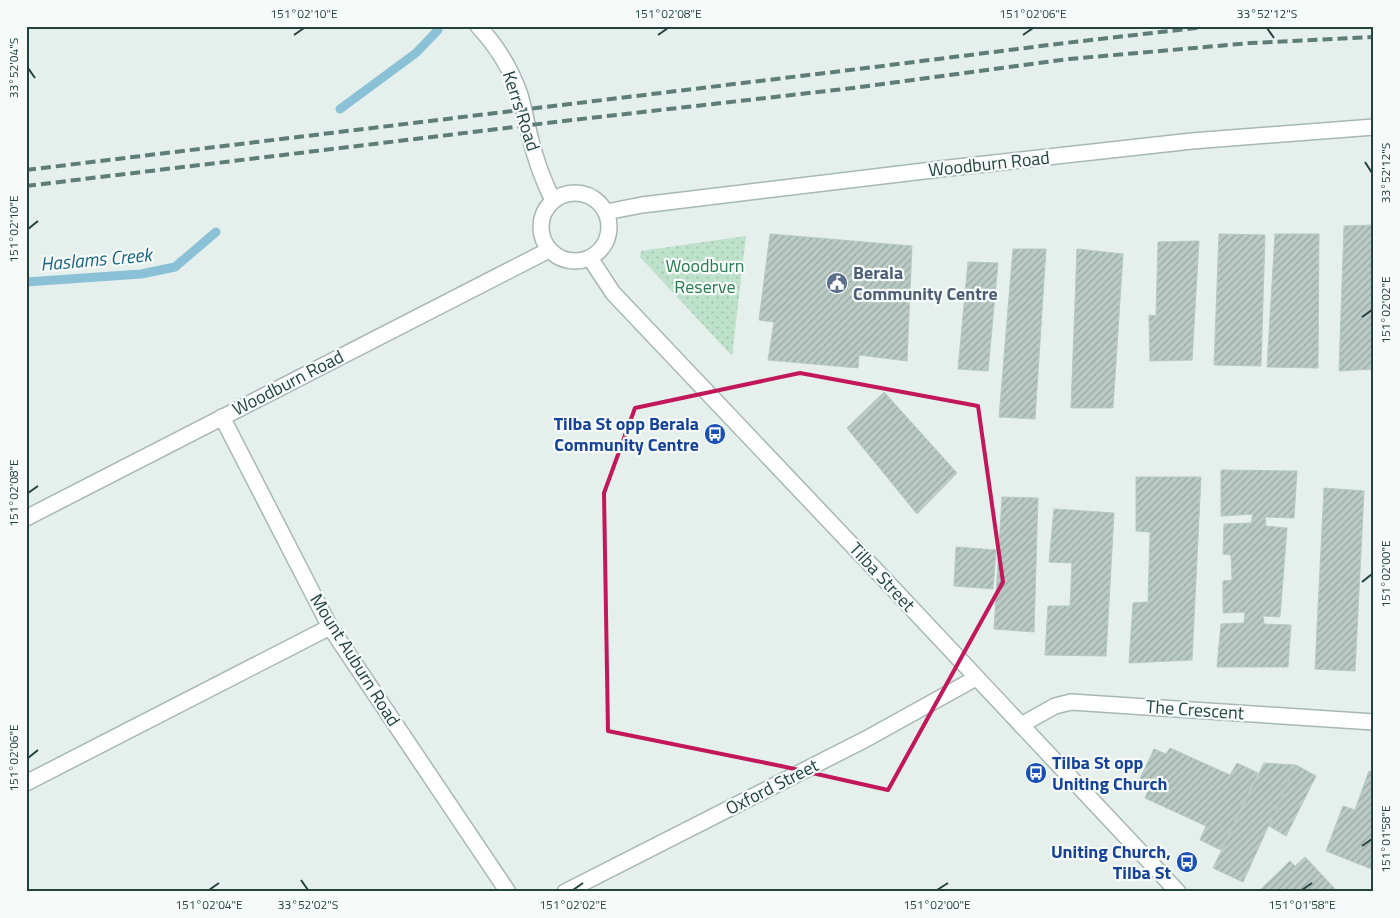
<svg xmlns="http://www.w3.org/2000/svg" width="1400" height="918" viewBox="0 0 1400 918" font-family="'Titillium Web',sans-serif">
  <style>
    .grass { fill: url(#grass-dots) }
    .lines { fill: none; stroke-linecap: round; stroke-linejoin: round }
    .stream { stroke: #8bc1d6; stroke-width: 9 }
    .building { fill: url(#building-hatch); stroke: #b7c9c4 }
    .minor-casing { stroke: #a7b8b4; stroke-width: 18 }
    .minor { stroke: #fff; stroke-width: 15 }
    .rail { stroke: #5e7d78; stroke-width: 4; stroke-dasharray: 10 5; stroke-linecap: butt }
    .marked { fill: none; stroke: #c2185b; stroke-width: 4; stroke-linejoin: round }
    .ticks { fill: none; stroke: #23423d; stroke-width: 2 }
    .labels { text-anchor: middle; stroke-width: 4.5; stroke-linejoin: round; paint-order: stroke }
    .street-label { font-size: 18px; fill: #23423d; stroke: #f6fbf9 }
    .park-label { font-size: 18px; fill: #2b7b53; stroke: #f6fbf9 }
    .service-label { font-size: 18px; font-weight: bold; fill: #4e5e75; stroke: #f6fbf9; text-anchor: start }
    .transit-label { font-size: 18px; font-weight: bold; fill: #164399; stroke: #f6fbf9; text-anchor: end }
    .water-label { font-size: 19px; font-style: italic; fill: #196482; stroke: #f6fbf9 }
    .neatline { fill: none; stroke: #23423d; stroke-width: 2 }
    .ticks-label { font-size: 12px; text-anchor: middle; fill: #23423d }
  </style>
  <defs>
    <pattern id="grass-dots" width="8" height="8" patternUnits="userSpaceOnUse" patternTransform="scale(1.25)"><rect width="8" height="8" fill="#bde1cb"/><path d="M2 2h.1M6 6h.1" fill="none" stroke="#a2c2af" stroke-width="1.8" stroke-linecap="round"/></pattern>
    <pattern id="building-hatch" width="6" height="6" patternUnits="userSpaceOnUse" patternTransform="scale(1.25)"><rect width="6" height="6" fill="#bacac5"/><path d="M-1 1l2-2M0 6l6-6M5 7l2-2" fill="none" stroke="#97a6a1"/></pattern>
  </defs>
  <rect width="100%" height="100%" fill="#e5efec"/>
  <polygon class="grass" points="746,236 732,356 640,257 641,251"/>
  <g class="lines">
    <g class="stream">
      <polyline points="340,109 416,53 438,30"/>
      <polyline points="26,282 141,274 175,267 216,232"/>
    </g>
  </g>
  <g class="building">
    <polygon points="1374,225 1374,369 1339,371 1344,226"/>
    <polygon points="770,234 912,246 907,361 859,355 858,368 768,360 774,322 759,320"/>
    <polygon points="1219,234 1265,235 1261,366 1214,365"/>
    <polygon points="1275,234 1319,234 1318,368 1267,367"/>
    <polygon points="1199,241 1192,360 1150,361 1149,315 1156,316 1158,242"/>
    <polygon points="1013,249 1046,249 1035,419 999,417"/>
    <polygon points="1077,249 1123,254 1113,408 1071,408"/>
    <polygon points="968,262 998,263 988,371 958,369"/>
    <polygon points="884,392 957,473 917,514 847,428"/>
    <polygon points="1221,470 1297,471 1294,518 1265,517 1266,526 1287,528 1280,617 1263,616 1264,624 1291,625 1288,667 1217,667 1221,624 1244,623 1245,612 1223,613 1223,581 1232,580 1231,555 1223,554 1224,524 1251,523 1253,514 1221,516"/>
    <polygon points="1136,477 1201,477 1192,660 1129,663 1133,603 1148,602 1150,532 1136,531"/>
    <polygon points="1324,488 1364,491 1355,671 1315,669"/>
    <polygon points="1002,497 1038,498 1034,632 994,629"/>
    <polygon points="1054,509 1114,513 1106,656 1045,655 1048,606 1070,606 1072,563 1049,562"/>
    <polygon points="956,547 996,550 993,589 954,586"/>
    <polygon points="1170,748 1230,775 1237,763 1258,773 1221,850 1200,840 1206,826 1145,798 1148,791 1137,785 1154,749 1166,754"/>
    <polygon points="1264,763 1296,765 1243,882 1213,868"/>
    <polygon points="1296,765 1316,776 1286,836 1269,826"/>
    <polygon points="1369,771 1374,773 1374,870 1326,851 1343,806 1355,810"/>
    <polygon points="1305,857 1338,892 1258,892 1290,861 1295,866"/>
  </g>
  <g class="lines">
    <g class="minor-casing">
      <g id="minor">
        <path d="M478 26C496 45 511 69 520 95 526 116 529 138 536 158 540 173 547 187 553 201"/>
        <circle cx="575" cy="227" r="34"/>
        <polyline points="606,212 642,205 949,168 1192,141 1374,127"/>
        <polyline points="590,258 613,293 887,582 1178,892"/>
        <polyline points="222,417 330,627 508,892"/>
        <polyline points="26,518 549,250"/>
        <polyline points="1021,725 1055,706 1071,702 1374,722"/>
        <polyline points="26,783 330,627"/>
        <polyline points="565,892 866,739 976,678"/>
      </g>
    </g>
    <use href="#minor" class="minor"/>
    <g class="rail">
      <polyline points="26,170 850,70 1065,43 1213,26"/>
      <polyline points="26,186 564,121 853,88 1069,59 1251,43 1374,37"/>
    </g>
  </g>
  <path class="marked" d="M800 373 978 406 1003 582 888 790 781 766 608 731 604 493 635 408Z"/>
  <path class="ticks" d="M1267 28 1274 38M294 35 304 28M658 35 668 28M1023 35 1033 28M28 68 35 78M1365 162 1372 173M28 229 38 221M1362 317 1372 310M28 493 38 486M1362 582 1372 574M28 758 38 750M1362 846 1372 839M301 880 308 890M209 890 219 883M573 890 583 883M937 890 948 883M1302 890 1312 883"/>
  <defs>
    <g id="civic-disc" transform="scale(1.125)"><circle r="9.5" fill="#5c6f8a" stroke="#f6fbf9"/><path d="M-.6-6.5H3V-4.5H.6V-3L4-1V1h2V6H-6V1h2V-1L-.6-3ZM-1.2 2.5V6h2.4V2.5Z" fill="#fff"/></g>
    <g id="bus-disc" transform="scale(1.125)"><circle r="9.5" fill="#1a4fb4" stroke="#f6fbf9"/><path d="M-5-6H5V4H4V6H2V4H-2V6H-4V4H-5ZM-3.5-4V0h7V-4ZM-3.5 1.2v1.5H-2V1.2ZM2 1.2v1.5H3.5V1.2Z" fill="#fff"/></g>
  </defs>
  <g fill-rule="evenodd">
    <use href="#civic-disc" x="837" y="283"/>
    <use href="#bus-disc" x="715" y="434"/>
    <use href="#bus-disc" x="1036" y="773"/>
    <use href="#bus-disc" x="1187" y="862"/>
  </g>
  <g class="labels">
    <g class="street-label">
      <text transform="translate(521 111) rotate(72)" y="6">Kerrs Road</text>
      <text transform="translate(989 164) rotate(-6)" y="6">Woodburn Road</text>
      <text transform="translate(288 383) rotate(-27)" y="6">Woodburn Road</text>
      <text transform="translate(882 577) rotate(47)" y="6">Tilba Street</text>
      <text transform="translate(355 660) rotate(58)" y="6">Mount Auburn Road</text>
      <text transform="translate(1195 710) rotate(4)" y="6">The Crescent</text>
      <text transform="translate(772 787) rotate(-27)" y="6">Oxford Street</text>
    </g>
    <g class="park-label">
      <text x="705" y="272">Woodburn<tspan x="705" dy="21">Reserve</tspan></text>
    </g>
    <g class="service-label">
      <text x="853" y="279">Berala<tspan x="853" dy="21">Community Centre</tspan></text>
    </g>
    <g class="transit-label">
      <text x="699" y="430">Tilba St opp Berala<tspan x="699" dy="21">Community Centre</tspan></text>
      <text x="1052" y="769" text-anchor="start">Tilba St opp<tspan x="1052" dy="21">Uniting Church</tspan></text>
      <text x="1171" y="858">Uniting Church,<tspan x="1171" dy="21">Tilba St</tspan></text>
    </g>
    <g class="water-label">
      <text transform="translate(96 259) rotate(-5)" y="7">Haslams Creek</text>
    </g>
  </g>
  <rect width="1400" height="918" fill="none" stroke="#f6fbf9" stroke-width="55"/>
  <rect x="28" y="28" width="1344" height="862" class="neatline"/>
  <g class="ticks-label">
    <text x="304" y="18">151°02'10"E</text>
    <text x="668" y="18">151°02'08"E</text>
    <text x="1033" y="18">151°02'06"E</text>
    <text x="1267" y="18">33°52'12"S</text>
    <text transform="translate(14 68) rotate(-90)" y="4">33°52'04"S</text>
    <text transform="translate(1386 173) rotate(-90)" y="4">33°52'12"S</text>
    <text transform="translate(14 229) rotate(-90)" y="4">151°02'10"E</text>
    <text transform="translate(1386 310) rotate(-90)" y="4">151°02'02"E</text>
    <text transform="translate(14 493) rotate(-90)" y="4">151°02'08"E</text>
    <text transform="translate(1386 574) rotate(-90)" y="4">151°02'00"E</text>
    <text transform="translate(14 758) rotate(-90)" y="4">151°02'06"E</text>
    <text transform="translate(1386 839) rotate(-90)" y="4">151°01'58"E</text>
    <text x="209" y="909">151°02'04"E</text>
    <text x="308" y="909">33°52'02"S</text>
    <text x="573" y="909">151°02'02"E</text>
    <text x="937" y="909">151°02'00"E</text>
    <text x="1302" y="909">151°01'58"E</text>
  </g>
</svg>
